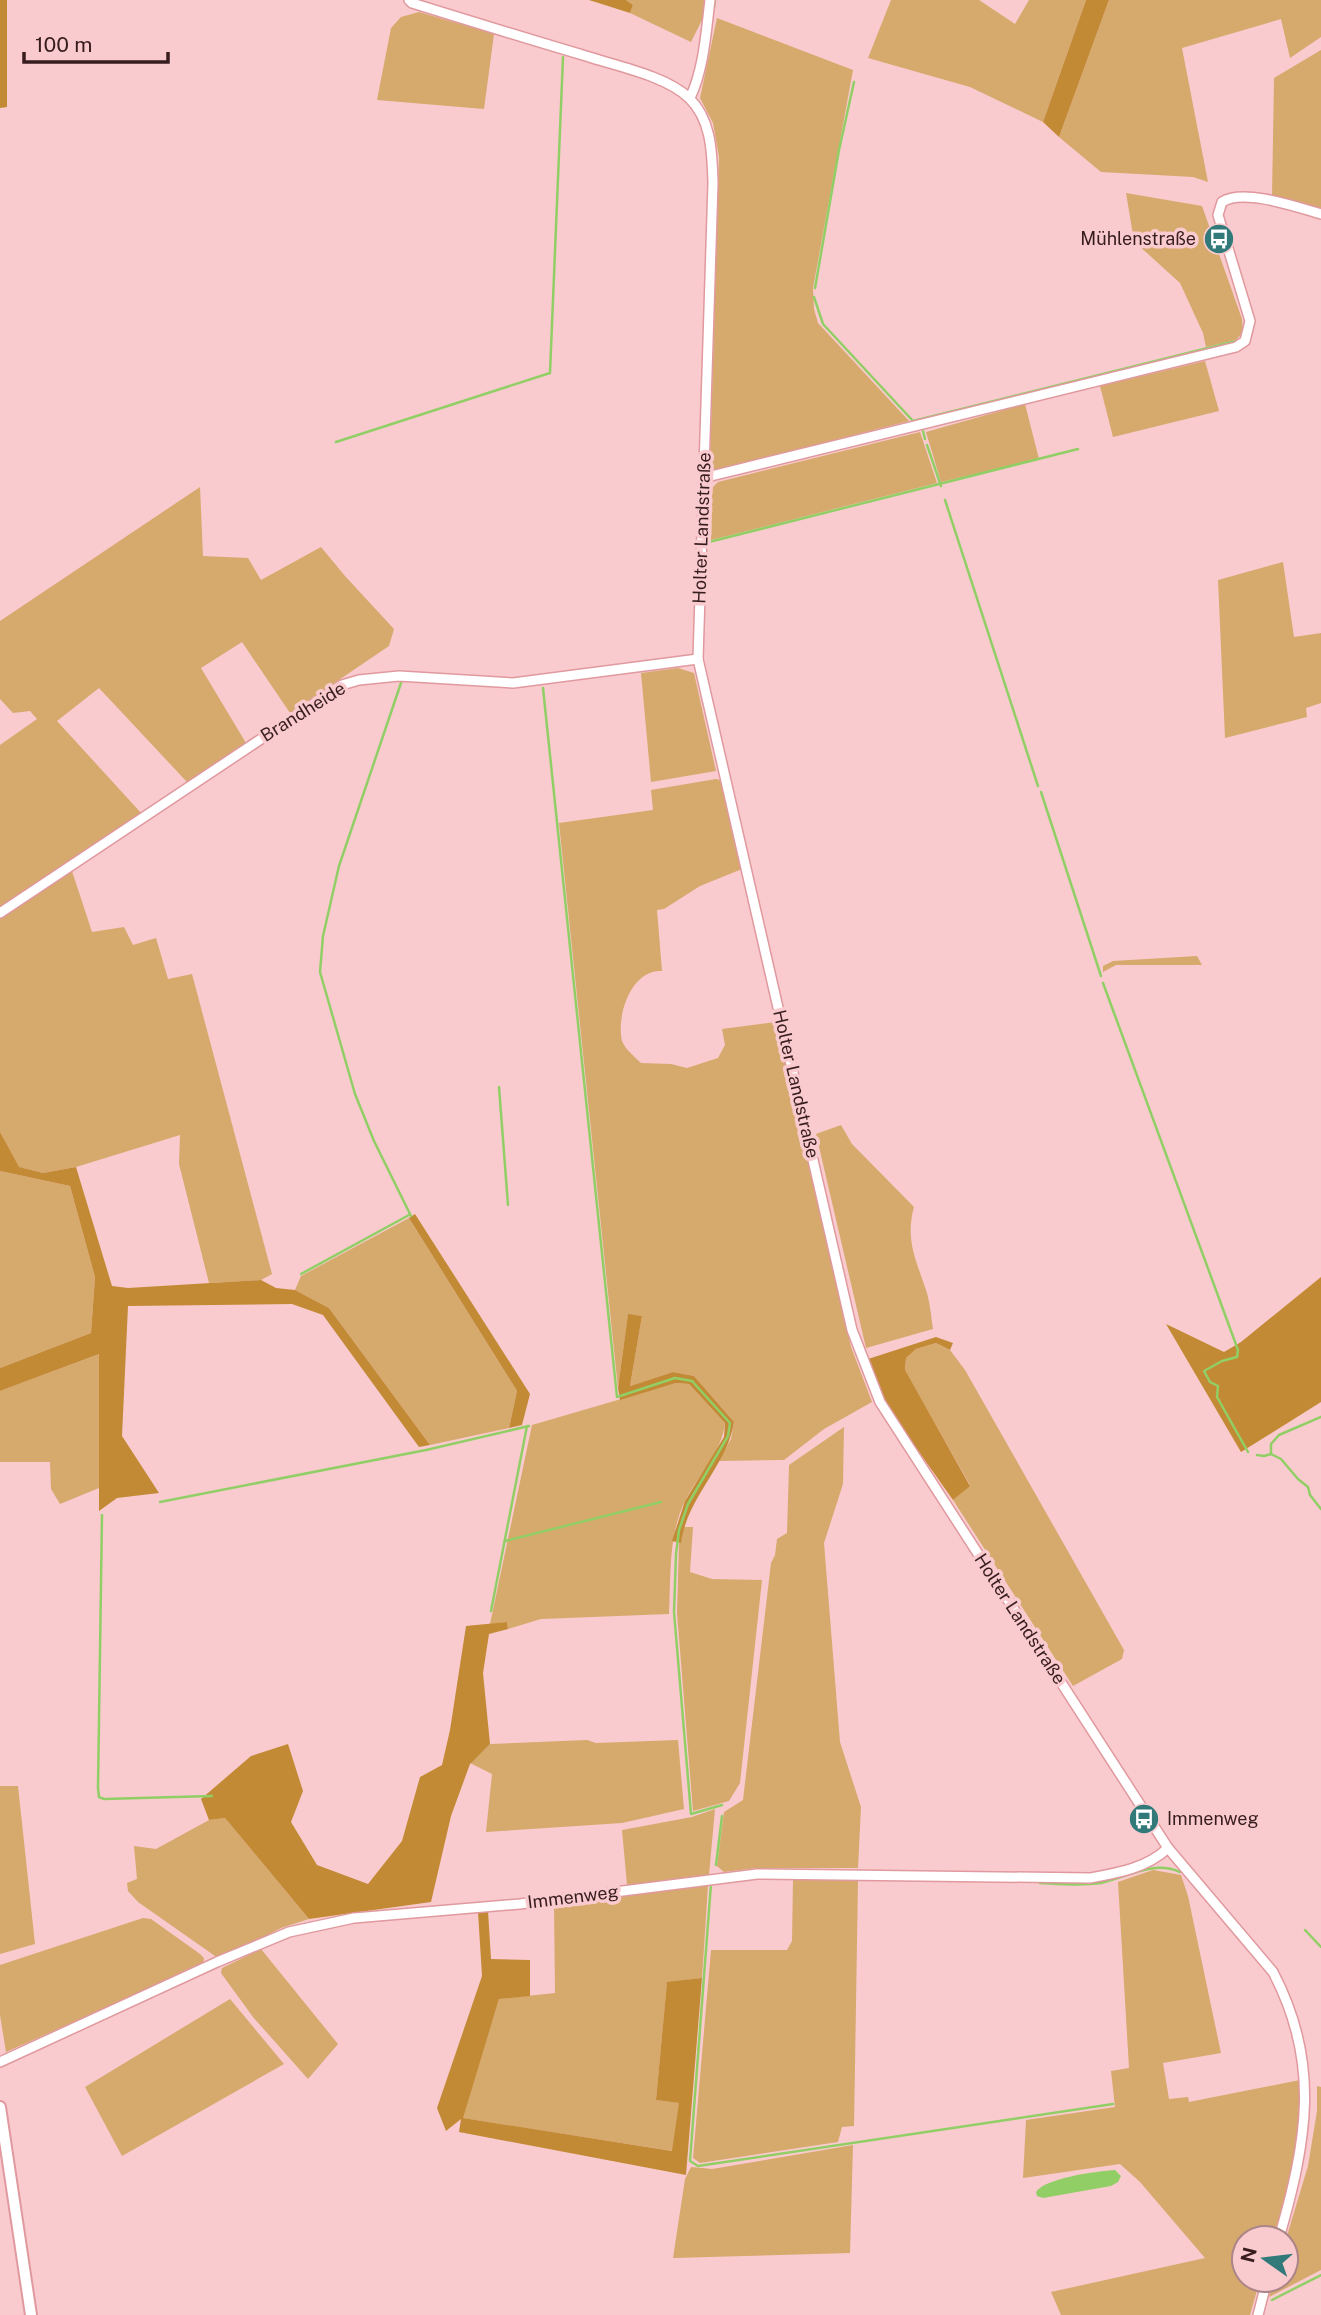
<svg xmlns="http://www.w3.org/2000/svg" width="1321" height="2315" viewBox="0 0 1321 2315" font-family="'Public Sans',sans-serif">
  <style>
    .green { fill: #d6a96d }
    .forest { fill: #c28a34 }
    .water { fill: #91cf66 }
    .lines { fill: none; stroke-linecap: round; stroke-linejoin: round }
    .stream { stroke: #91cf66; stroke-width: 2.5 }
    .minor-casing { stroke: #e0999e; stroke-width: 12 }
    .tertiary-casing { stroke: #e0999e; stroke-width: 14 }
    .minor { stroke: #fff; stroke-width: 9 }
    .tertiary { stroke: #fff; stroke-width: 10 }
    .labels { text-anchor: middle; stroke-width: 7; stroke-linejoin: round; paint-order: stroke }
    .poi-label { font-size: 18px; fill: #381d1f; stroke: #f9cbce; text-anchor: end }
    .street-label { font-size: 18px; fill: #381d1f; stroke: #f9cbce }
  </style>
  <rect width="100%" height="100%" fill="#f9cbce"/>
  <g class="green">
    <polygon points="626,0 708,0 707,10 691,42 630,13 633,5"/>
    <polygon points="891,0 979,0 1015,24 1029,0 1086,0 1043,122 970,87 868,58"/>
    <polygon points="1109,0 1321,0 1321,37 1290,58 1281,19 1182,48 1208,182 1193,177 1101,172 1059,137"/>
    <polygon points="419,12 494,34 484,109 377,100 391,28 401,17"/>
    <polygon points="717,18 853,70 813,288 814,309 818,323 909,421 717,470 712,468 710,462 719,157 713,123 700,98"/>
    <polygon points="1321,50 1321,211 1272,196 1274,78"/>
    <polygon points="1126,193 1202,206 1242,319 1243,332 1236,340 1206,347 1203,333 1180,283 1137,244 1133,235"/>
    <polygon points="1205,361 1219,411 1113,437 1100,386"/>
    <polygon points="1025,404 1039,459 941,482 926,432"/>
    <polygon points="920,432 937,483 711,540 712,488 718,482"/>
    <polygon points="200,487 203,556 248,558 261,580 321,547 345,576 394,629 389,646 290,713 242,642 201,668 246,743 187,782 99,688 57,721 142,814 0,909 0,745 37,719 30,711 13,713 0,699 0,621"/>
    <polygon points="1283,562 1294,637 1321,633 1321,703 1306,708 1307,717 1225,738 1218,580"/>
    <polygon points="678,668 694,673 716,771 651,782 641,673"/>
    <path d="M716 779 720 780 742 869 700 886 664 909 657 910 662 971C631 969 616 1016 622 1041 625 1049 635 1057 641 1063L671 1064 687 1068 718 1058 725 1045 722 1029 776 1022 851 1347 872 1402 824 1429 784 1460 718 1461 731 1439 734 1422 694 1376 673 1372 630 1386 642 1316 628 1315 618 1388 559 823 653 810 651 790Z"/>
    <polygon points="71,868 92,932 124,927 133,945 156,938 168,979 192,974 272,1274 261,1280 209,1283 179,1164 180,1135 76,1167 43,1173 18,1167 0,1132 0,919"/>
    <polygon points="1197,956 1202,965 1116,965 1103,972 1103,966 1113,961"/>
    <path d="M841 1125 852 1144 914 1207C905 1239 916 1260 926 1290 930 1302 931 1316 933 1329L866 1348 816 1134Z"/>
    <polygon points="0,1171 70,1186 95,1277 91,1333 0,1368"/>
    <polygon points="409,1218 517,1391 509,1428 430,1445 329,1308 295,1290 301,1276"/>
    <polygon points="936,1343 950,1350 965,1370 1124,1650 1122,1659 1073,1686 953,1500 970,1485 905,1371 906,1358 916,1349"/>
    <polygon points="99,1354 99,1488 60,1504 51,1489 50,1462 0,1462 0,1391"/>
    <path d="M676 1383 689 1384 725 1423C722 1452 698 1475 685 1501 668 1536 671 1576 669 1614L541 1619 508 1629 507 1622 490 1624 532 1425Z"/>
    <polygon points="844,1427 843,1484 824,1543 840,1742 861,1807 858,1868 757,1868 724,1872 717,1866 724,1812 743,1800 771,1563 775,1555 777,1539 787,1533 789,1465"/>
    <polygon points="683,1527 693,1527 690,1572 712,1579 762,1580 740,1783 729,1801 693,1811 677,1613 679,1544"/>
    <polygon points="587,1740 596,1743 678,1740 684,1809 622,1823 486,1832 492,1774 470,1763 490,1744"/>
    <polygon points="0,1786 18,1786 35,1944 0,1954"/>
    <polygon points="715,1809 709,1875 627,1885 622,1830 692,1817"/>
    <polygon points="225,1818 309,1919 281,1928 226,1956 215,1956 138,1902 128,1891 127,1883 137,1879 134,1846 156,1849 209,1820"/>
    <polygon points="1153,1870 1181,1875 1188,1896 1221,2053 1163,2063 1169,2099 1188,2097 1189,2102 1305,2079 1298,2152 1273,2238 1244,2238 1244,2280 1260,2280 1250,2315 1061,2315 1051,2292 1205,2258 1140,2182 1120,2164 1023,2178 1026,2120 1115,2107 1111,2071 1129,2068 1118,1882"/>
    <polygon points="793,1879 858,1881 854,2126 842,2127 838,2142 700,2163 693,2158 711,1950 787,1950 792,1941"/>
    <polygon points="708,1885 702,1978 667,1983 656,2100 680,2103 673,2151 462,2118 499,1999 555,1993 554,1905"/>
    <polygon points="143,1918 151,1919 200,1954 204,1958 203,1965 6,2052 0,2015 0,1965"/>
    <polygon points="261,1949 338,2044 308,2079 253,2017 221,1973 222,1968"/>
    <polygon points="230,1999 284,2064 122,2156 85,2087"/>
    <polygon points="1317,2086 1321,2087 1321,2270 1269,2297 1274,2280 1286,2280 1286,2239 1308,2166 1317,2111"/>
    <polygon points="853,2145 850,2253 673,2258 685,2179 691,2167 712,2169"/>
  </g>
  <g class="forest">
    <polygon points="0,0 7,0 7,107 0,108"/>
    <polygon points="589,0 626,0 633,5 630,13"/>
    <polygon points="1086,0 1109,0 1059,137 1043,122"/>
    <polygon points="0,1132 19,1167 43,1173 76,1167 112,1286 128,1288 261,1280 276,1288 295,1290 329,1308 430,1445 419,1447 323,1315 292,1304 128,1306 122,1436 159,1493 117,1498 99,1511 99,1354 0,1391 0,1368 91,1333 95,1277 70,1186 0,1171"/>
    <polygon points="415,1214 530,1394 522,1425 509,1428 517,1391 409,1218"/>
    <polygon points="1321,1277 1321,1402 1241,1452 1166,1324 1224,1352 1241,1342"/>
    <path d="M628 1314 642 1316 630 1386 673 1372 694 1376 734 1422C727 1466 687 1497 681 1543L672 1541 685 1501 724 1437 725 1423 689 1384 676 1383 620 1400 618 1388Z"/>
    <polygon points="936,1337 953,1343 950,1350 936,1343 916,1349 906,1358 905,1370 970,1486 953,1500 883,1401 865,1360"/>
    <polygon points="507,1622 508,1629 489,1634 483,1673 490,1744 470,1764 451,1816 431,1902 309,1919 225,1818 209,1820 201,1799 251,1756 288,1744 303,1791 291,1822 317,1865 368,1884 402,1841 420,1777 442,1765 450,1730 466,1626"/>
    <polygon points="488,1911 491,1959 530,1960 530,1996 499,1999 463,2118 672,2151 679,2103 656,2100 667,1982 702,1978 686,2175 459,2132 461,2119 446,2131 437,2108 482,1976 478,1912"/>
  </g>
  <path class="water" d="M1115 2170 1121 2176 1118 2182 1111 2186 1043 2198 1037 2196 1036 2192C1045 2178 1097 2171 1115 2170Z"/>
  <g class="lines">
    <g class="stream">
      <polyline points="714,7 715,0"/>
      <polyline points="815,288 839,150 854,82"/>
      <polyline points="814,297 823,324 913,421"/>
      <polyline points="913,421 1236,341"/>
      <polyline points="923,431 925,439"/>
      <polyline points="336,442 550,373 563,57"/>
      <polyline points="927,445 941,486"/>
      <polyline points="945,500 1038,786"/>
      <polyline points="709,542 1078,449"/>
      <polyline points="402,680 339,866 323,936 320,972 355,1094 374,1141 411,1216"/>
      <polyline points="543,688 617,1397 675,1378 692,1381 730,1423 728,1436 688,1504 679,1530 676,1554 674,1612 691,1814 722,1805"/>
      <polyline points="1041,792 1101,976"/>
      <polyline points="1103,983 1238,1350 1237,1357 1222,1361 1204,1371 1210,1382 1218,1386 1217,1397 1248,1452"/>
      <polyline points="499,1087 508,1205"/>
      <polyline points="301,1274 409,1215"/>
      <polyline points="1271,1454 1281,1459 1298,1479 1308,1487 1310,1495 1321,1509"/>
      <polyline points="1271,1454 1271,1444 1279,1435 1321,1417"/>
      <polyline points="1257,1455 1264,1456 1271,1454"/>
      <polyline points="160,1502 426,1450 529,1426"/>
      <polyline points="102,1515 98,1788 99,1797 104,1799 212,1796"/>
      <polyline points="505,1541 661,1502"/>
      <polyline points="491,1611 527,1426"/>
      <polyline points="716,1865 722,1816"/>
      <path d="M1040 1883C1060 1884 1081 1886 1101 1883 1128 1877 1153 1860 1180 1872"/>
      <polyline points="711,1884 690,2161 698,2166 1113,2104"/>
      <polyline points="1305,1930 1321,1947"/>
      <polyline points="1272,2300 1321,2275"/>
    </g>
    <g class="minor-casing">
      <g id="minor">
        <path d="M409 0 412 3C470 21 528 39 586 56 616 66 667 76 689 98 712 120 712 154 713 183L698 659 852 1330 880 1402 1168 1848 1273 1972C1321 2063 1307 2141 1279 2238"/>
        <path d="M690 98C704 69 706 32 710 0"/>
        <path d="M703 478 1236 347 1245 341 1250 321 1218 215 1222 202C1243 188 1297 207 1321 214"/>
        <polyline points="0,913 342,685 359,680 399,676 513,683 698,659"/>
        <path d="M0 2062 217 1962 289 1932 354 1918 520 1904 757 1874 1090 1878C1118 1873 1147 1868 1168 1848"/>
        <polyline points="1258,2315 1267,2280"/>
      </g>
    </g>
    <g class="tertiary-casing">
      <polyline id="tertiary" points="0,2107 31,2315"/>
    </g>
    <use href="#minor" class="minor"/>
    <use href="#tertiary" class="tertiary"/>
  </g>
  <defs>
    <g id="bus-disc" transform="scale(1.575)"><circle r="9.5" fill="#317a79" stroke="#f9cbce"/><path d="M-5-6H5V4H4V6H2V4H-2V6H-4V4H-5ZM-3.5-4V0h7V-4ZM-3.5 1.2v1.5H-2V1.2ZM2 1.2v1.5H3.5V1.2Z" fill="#fff"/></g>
  </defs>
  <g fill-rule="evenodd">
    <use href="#bus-disc" x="1219" y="239"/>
    <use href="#bus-disc" x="1144" y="1819"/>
  </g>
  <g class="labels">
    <g class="poi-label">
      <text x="1196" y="245">Mühlenstraße</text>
      <text x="1167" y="1825" text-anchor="start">Immenweg</text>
    </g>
    <g class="street-label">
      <text transform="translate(702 528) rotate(-88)" y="6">Holter Landstraße</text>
      <text transform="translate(303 712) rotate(-32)" y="6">Brandheide</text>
      <text transform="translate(796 1084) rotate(77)" y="6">Holter Landstraße</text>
      <text transform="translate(1020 1619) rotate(57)" y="6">Holter Landstraße</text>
      <text transform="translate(573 1897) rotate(-7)" y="6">Immenweg</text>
    </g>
  </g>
  <g transform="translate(1265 2259) rotate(284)"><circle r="33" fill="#f9cbce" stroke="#ac8588" stroke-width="2"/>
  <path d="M0-5L12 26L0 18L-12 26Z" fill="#317a79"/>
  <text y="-10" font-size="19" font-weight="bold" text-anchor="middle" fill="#381d1f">N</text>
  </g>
  <path d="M24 52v10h144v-10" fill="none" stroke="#381d1f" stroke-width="3.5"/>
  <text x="35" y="52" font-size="21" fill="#381d1f" stroke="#f9cbce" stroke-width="5" paint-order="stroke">100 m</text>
</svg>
